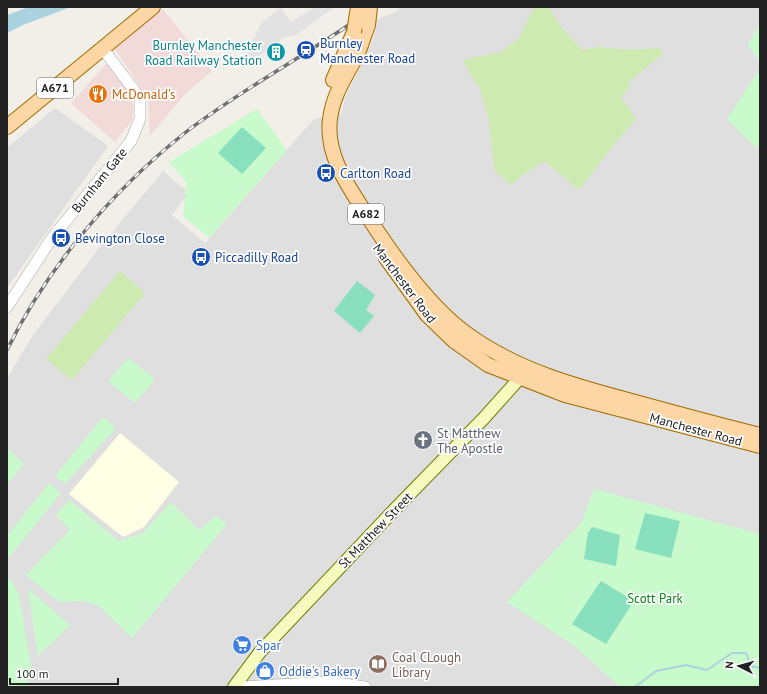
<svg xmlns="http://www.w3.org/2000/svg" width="767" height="694" viewBox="0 0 767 694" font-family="'PT Sans',sans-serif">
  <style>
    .residential { fill: #e0dfdf }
    .commercial { fill: #f2dad9 }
    .education { fill: #ffffe5 }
    .grass { fill: #cdebb0 }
    .park { fill: #c8facc }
    .pitch { fill: #88e0be }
    .parking { fill: #e2e2e2 }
    .water { fill: #aad3df }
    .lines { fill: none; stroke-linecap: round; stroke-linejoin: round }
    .stream { stroke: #aad3df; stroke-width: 2 }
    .tertiary-casing { stroke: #a9a9a9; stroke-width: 12 }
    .secondary-casing { stroke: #707d05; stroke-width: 14 }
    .primary-casing { stroke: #a06b00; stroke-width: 16 }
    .tertiary { stroke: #fff; stroke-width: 11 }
    .secondary { stroke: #f7fabf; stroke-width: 12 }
    .primary { stroke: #fcd6a4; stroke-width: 14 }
    .rail-casing { stroke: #707070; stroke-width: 3.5 }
    .rail { stroke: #fff; stroke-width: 2; stroke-dasharray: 6; stroke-linecap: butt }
    .primary-bridge-casing { stroke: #a06b00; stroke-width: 16; stroke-linecap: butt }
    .primary-bridge { stroke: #fcd6a4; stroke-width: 14 }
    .labels { text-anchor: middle; stroke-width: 3.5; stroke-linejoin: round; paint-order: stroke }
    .shield { fill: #fff; stroke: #646464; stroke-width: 1 }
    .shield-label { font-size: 12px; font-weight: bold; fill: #222 }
    .transit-label { font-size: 13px; fill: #164399; stroke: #fff; text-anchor: start }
    .culture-label { font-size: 13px; fill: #0d838f; stroke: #fff; text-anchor: end }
    .food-label { font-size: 13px; fill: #c56008; stroke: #fff; text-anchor: start }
    .street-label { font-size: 13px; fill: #222; stroke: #fff }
    .worship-label { font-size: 13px; fill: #5b616d; stroke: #fff; text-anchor: start }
    .park-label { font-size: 13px; fill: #0c8416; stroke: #fff }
    .shop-label { font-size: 13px; fill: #366cbe; stroke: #fff; text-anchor: start }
    .education-label { font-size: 13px; fill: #785e54; stroke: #fff; text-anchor: start }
  </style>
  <rect width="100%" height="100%" fill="#f2efe9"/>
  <g class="residential">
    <polygon points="401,7 760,7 760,23 748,45 760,62 760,68 728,119 756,147 760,144 760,687 7,687 7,378 33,335 99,248 163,171 189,193 172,215 205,243 314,119 341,114 345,98 374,38 375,20 395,12"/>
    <polygon points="55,108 108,146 7,288 7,148"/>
  </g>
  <g class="commercial">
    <polygon points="163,9 212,71 185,94 150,136 148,99 115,49"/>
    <polygon points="108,62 124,77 134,106 132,121 115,142 71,103"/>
  </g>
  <polygon class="education" points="120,433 179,482 144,527 123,537 69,494"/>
  <g class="grass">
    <polygon points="534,7 548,7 562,28 582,50 598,47 630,50 659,48 664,53 628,83 630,87 621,97 636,119 612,147 579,190 545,161 521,176 511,185 495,171 488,116 479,86 475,83 463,60 501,52 519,38"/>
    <polygon points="120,271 145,293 72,380 46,359"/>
  </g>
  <g class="park">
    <polygon points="760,23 760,62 748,45"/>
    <polygon points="760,68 760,144 756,148 727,119"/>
    <polygon points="257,109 287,150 209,238 183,216 187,183 169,162"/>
    <polygon points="128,358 155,379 135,403 108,381"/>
    <polygon points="103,417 116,428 65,484 55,476"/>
    <polygon points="7,448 24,464 7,485"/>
    <polygon points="49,483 61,493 7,560 7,536"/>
    <polygon points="594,489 760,534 760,687 620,687 576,647 507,602 581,523"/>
    <polygon points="69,500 119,541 143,533 171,502 199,530 216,516 227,524 132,638 98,605 82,601 59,602 26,575 70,530 56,515"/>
    <polygon points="7,579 11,580 19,595 31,666 28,687 7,687"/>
    <polygon points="28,589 70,625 38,656"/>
  </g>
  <g class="pitch">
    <polygon points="242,127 266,148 242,174 218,153"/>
    <polygon points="357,281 375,295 366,310 374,316 360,333 334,311"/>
    <polygon points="645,513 680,521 671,558 635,549"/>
    <polygon points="592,527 620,535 616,566 584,559 588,533"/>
    <polygon points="601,581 634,601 606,644 572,624"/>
  </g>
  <polygon class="parking" points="281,7 291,22 315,7 335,7 296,35 285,37 250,62 246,56 261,23"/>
  <polygon class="water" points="29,7 71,7 23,25 7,33 7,15"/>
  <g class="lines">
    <polyline class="stream" points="635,687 656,671 686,665 707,670 732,653 746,653 751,666 760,668"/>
    <g class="tertiary-casing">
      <g id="tertiary">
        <polyline points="7,307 52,238 131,141 140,119 140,98 103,49"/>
        <polyline points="241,687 329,682 365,687"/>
      </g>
    </g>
    <g class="secondary-casing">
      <polyline id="secondary" points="234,687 260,652 395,509 484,418 526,371"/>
    </g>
    <g class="primary-casing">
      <g id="primary">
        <path d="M356 22 368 25C364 36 361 47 356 57 345 78 333 95 330 119 325 157 351 190 370 220 394 257 431 308 467 334 518 371 578 387 639 403 679 414 720 425 760 435"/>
        <polyline points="333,80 354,32"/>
        <polyline points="7,127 153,7"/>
        <polyline points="386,258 427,315 454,341 488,365 565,395 760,446"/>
      </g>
    </g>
    <use href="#tertiary" class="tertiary"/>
    <use href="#secondary" class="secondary"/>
    <use href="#primary" class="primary"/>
    <g class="rail-casing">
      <path id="rail" d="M7 350C48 266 113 190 186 132 246 86 314 51 375 7"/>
    </g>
    <use href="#rail" class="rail"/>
    <g class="primary-bridge-casing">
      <g id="primary-bridge">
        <polyline points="368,25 370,7"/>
        <polyline points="354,32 358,7"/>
      </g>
    </g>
    <use href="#primary-bridge" class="primary-bridge"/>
  </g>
  <defs>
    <g id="station-disc" transform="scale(1)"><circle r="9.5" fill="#1a4fb4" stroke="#fff"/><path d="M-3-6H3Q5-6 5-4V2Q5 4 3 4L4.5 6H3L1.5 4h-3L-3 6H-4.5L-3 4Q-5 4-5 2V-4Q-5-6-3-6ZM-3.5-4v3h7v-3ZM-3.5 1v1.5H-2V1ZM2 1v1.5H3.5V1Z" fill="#fff"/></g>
    <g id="building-disc" transform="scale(1)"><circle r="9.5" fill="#0f9aa8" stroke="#fff"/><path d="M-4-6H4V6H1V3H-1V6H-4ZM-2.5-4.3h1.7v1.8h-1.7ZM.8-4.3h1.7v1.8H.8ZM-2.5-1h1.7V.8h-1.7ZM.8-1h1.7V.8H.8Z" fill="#fff"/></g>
    <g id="restaurant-disc" transform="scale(1)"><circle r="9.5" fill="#e8710a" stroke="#fff"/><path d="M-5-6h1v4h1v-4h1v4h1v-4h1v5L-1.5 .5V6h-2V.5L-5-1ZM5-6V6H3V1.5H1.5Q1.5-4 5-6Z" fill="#fff"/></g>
    <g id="bus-disc" transform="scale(1)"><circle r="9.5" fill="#1a4fb4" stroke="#fff"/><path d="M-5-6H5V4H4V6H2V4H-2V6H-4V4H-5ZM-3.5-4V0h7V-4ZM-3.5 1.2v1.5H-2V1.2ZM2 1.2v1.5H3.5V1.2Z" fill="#fff"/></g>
    <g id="church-disc" transform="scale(1)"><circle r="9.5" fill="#6b7280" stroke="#fff"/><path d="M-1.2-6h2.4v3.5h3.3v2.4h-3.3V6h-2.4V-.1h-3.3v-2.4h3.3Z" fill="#fff"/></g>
    <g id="supermarket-disc" transform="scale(1)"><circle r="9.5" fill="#3f7fe0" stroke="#fff"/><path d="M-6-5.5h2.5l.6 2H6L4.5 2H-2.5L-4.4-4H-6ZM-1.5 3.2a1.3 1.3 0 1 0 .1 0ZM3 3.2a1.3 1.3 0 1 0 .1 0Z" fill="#fff"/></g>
    <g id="library-disc" transform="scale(1)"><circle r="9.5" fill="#8d6e63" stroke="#fff"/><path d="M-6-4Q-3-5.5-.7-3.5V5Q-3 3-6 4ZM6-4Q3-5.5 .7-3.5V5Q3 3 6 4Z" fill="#fff"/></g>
    <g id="shop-disc" transform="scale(1)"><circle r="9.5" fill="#3f7fe0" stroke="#fff"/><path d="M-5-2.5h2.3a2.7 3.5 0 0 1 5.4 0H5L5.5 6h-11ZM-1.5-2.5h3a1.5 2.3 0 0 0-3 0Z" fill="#fff"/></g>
  </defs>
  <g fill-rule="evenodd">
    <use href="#station-disc" x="306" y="50"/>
    <use href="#building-disc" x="276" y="52"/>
    <use href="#restaurant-disc" x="98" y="94"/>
    <use href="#bus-disc" x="326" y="173"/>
    <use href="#bus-disc" x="61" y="238"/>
    <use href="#bus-disc" x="201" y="257"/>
    <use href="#church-disc" x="423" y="440"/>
    <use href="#supermarket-disc" x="242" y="645"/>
    <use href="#library-disc" x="378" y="664"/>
    <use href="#shop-disc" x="265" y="671"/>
  </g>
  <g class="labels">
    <g class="shield">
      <rect x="37" y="78" width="36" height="20" rx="3"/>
      <rect x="348" y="204" width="36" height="20" rx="3"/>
    </g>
    <g class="shield-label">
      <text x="55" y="92">A671</text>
      <text x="366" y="218">A682</text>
    </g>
    <g class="transit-label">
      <text x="320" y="48">Burnley<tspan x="320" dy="15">Manchester Road</tspan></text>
      <text x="340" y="178">Carlton Road</text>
      <text x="75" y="243">Bevington Close</text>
      <text x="215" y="262">Piccadilly Road</text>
    </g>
    <g class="culture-label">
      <text x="262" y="50">Burnley Manchester<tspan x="262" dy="15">Road Railway Station</tspan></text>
    </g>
    <g class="food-label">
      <text x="112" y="99">McDonald's</text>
    </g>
    <g class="street-label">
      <text transform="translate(99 180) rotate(-51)" y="5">Burnham Gate</text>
      <text transform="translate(405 283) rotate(53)" y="5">Manchester Road</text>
      <text transform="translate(696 429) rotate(15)" y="5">Manchester Road</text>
      <text transform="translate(375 530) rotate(-46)" y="5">St Matthew Street</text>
    </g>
    <g class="worship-label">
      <text x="437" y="438">St Matthew<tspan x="437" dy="15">The Apostle</tspan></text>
    </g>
    <g class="park-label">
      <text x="655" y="603">Scott Park</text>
    </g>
    <g class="shop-label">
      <text x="256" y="650">Spar</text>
      <text x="279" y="676">Oddie's Bakery</text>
    </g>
    <g class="education-label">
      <text x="392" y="662">Coal CLough<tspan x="392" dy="15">Library</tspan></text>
    </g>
  </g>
  <rect width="767" height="694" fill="none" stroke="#222222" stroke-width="16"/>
  <g transform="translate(739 666) rotate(276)" stroke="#ffffff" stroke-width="3" paint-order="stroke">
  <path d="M0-3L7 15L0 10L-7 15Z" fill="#222222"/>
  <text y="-6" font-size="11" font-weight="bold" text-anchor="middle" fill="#222222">N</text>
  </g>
  <path d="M10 678v6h108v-6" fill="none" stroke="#222222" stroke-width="2"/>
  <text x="16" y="678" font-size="12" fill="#222222" stroke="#ffffff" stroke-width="3" paint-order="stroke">100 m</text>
</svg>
